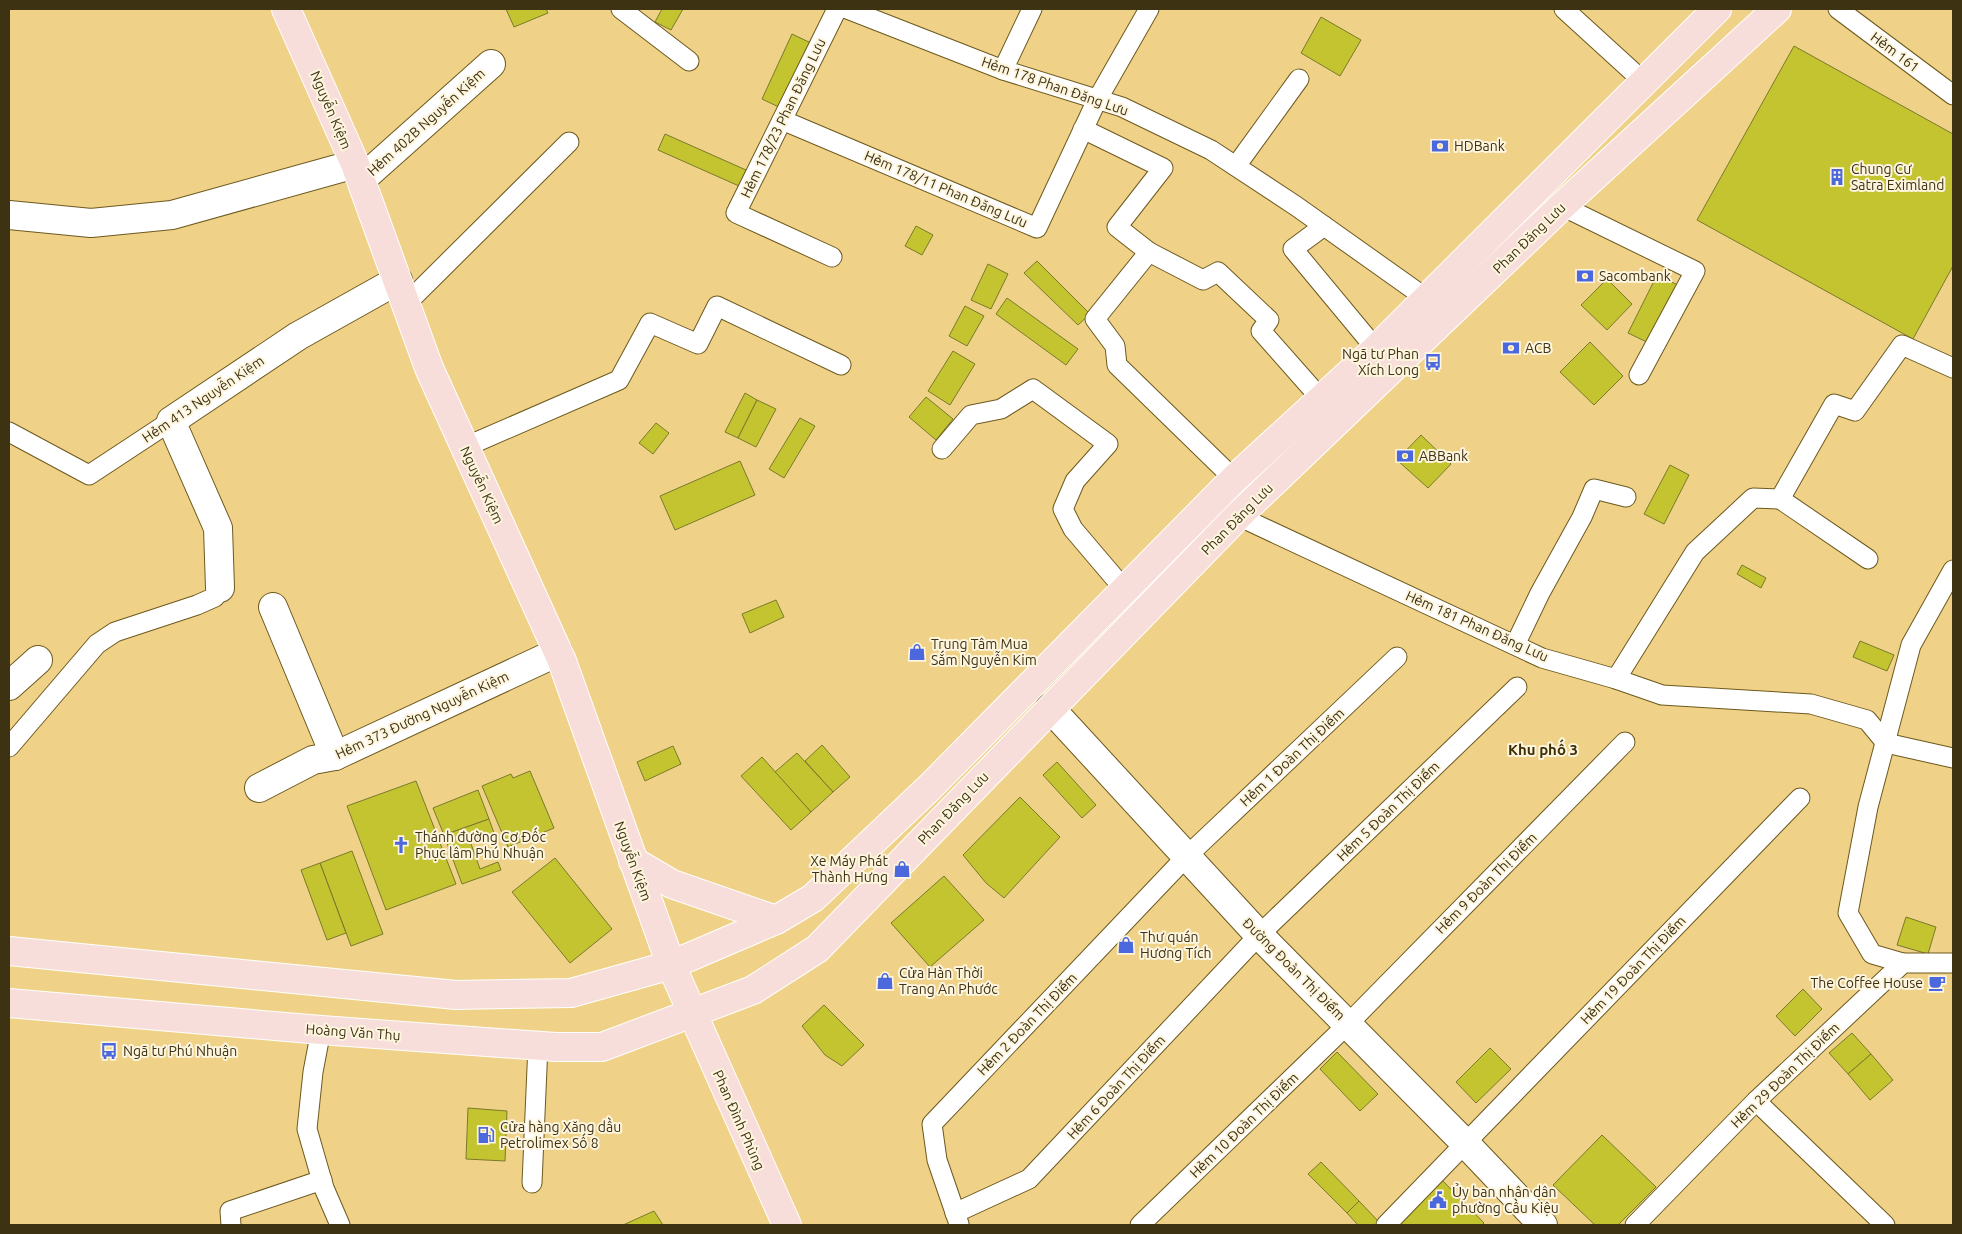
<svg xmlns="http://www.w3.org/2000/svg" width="1962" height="1234" viewBox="0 0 1962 1234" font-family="Ubuntu,sans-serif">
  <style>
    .building { fill: #c4c431; stroke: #797a2c }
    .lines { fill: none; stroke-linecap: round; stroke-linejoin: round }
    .service-casing { stroke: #6d591f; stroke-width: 21 }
    .minor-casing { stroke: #6d591f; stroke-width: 30 }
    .primary-casing { stroke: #fff; stroke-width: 30 }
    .service { stroke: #fff; stroke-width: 19 }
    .minor { stroke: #fff; stroke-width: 28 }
    .primary { stroke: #f8deda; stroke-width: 28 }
    .labels { text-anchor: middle; stroke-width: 4; stroke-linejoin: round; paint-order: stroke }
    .street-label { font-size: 14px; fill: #3d3212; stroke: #fef5df }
    .poi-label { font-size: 14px; fill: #3d3212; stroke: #fef5df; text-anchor: start }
    .neighbourhood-label { font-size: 15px; font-weight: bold; fill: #3d2f05; stroke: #fef5df }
  </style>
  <rect width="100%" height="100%" fill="#efd287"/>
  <g class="building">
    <polygon points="506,9 546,9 548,13 514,27"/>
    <polygon points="662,9 683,9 671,30 655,22"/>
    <polygon points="1321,17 1361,40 1340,76 1301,53"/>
    <polygon points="792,34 813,44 783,109 762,99"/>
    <polygon points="1794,46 1953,134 1953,266 1913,339 1697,220"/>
    <polygon points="665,134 746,170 739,186 658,150"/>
    <polygon points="916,226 933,235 922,255 905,246"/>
    <polygon points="1037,261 1090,314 1078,325 1024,273"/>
    <polygon points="988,264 1008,274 991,309 971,300"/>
    <polygon points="1657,275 1682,287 1653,345 1628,333"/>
    <polygon points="1607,279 1632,304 1607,330 1581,305"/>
    <polygon points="1007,298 1078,349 1066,365 996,314"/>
    <polygon points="965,306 984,316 967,346 949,336"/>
    <polygon points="1590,342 1623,376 1594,405 1560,372"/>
    <polygon points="953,351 975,364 950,405 928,391"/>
    <polygon points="745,393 757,400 738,438 725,432"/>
    <polygon points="926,397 953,419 936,440 909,417"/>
    <polygon points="757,400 776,409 756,447 738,438"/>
    <polygon points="800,418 815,426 784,478 769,469"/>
    <polygon points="656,423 669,433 653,454 639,443"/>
    <polygon points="1421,435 1451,464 1428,488 1397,460"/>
    <polygon points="740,461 755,495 675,530 660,496"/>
    <polygon points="1670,465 1689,475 1664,524 1644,514"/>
    <polygon points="1742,565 1766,578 1761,588 1737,574"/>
    <polygon points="776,600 784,617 750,633 742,614"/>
    <polygon points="1860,641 1894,655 1887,671 1853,657"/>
    <polygon points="822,745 850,777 833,792 805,761"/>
    <polygon points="673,746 681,764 645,781 637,762"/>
    <polygon points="797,753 833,792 811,812 775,772"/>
    <polygon points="762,757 811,812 791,830 741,776"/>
    <polygon points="1057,762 1096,805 1082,818 1043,775"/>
    <polygon points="530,771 554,828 508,847 482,786 511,774 513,778"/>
    <polygon points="416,781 456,884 386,910 347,806"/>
    <polygon points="478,790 489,819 444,835 433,808"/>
    <polygon points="1020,797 1060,837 1004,898 986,883 963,855"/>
    <polygon points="489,819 494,833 470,841 480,869 498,862 501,870 462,884 444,835"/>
    <polygon points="352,851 383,934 351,946 320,863"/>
    <polygon points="555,858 612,929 570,963 512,892"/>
    <polygon points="320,863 346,933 327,940 301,870"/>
    <polygon points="944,876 984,920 930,967 891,923"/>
    <polygon points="1906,917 1936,927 1928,954 1897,945"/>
    <polygon points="1803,989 1822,1009 1795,1036 1776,1016"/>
    <polygon points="824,1005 864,1045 842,1066 825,1055 802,1026"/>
    <polygon points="1852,1033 1871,1054 1848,1074 1829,1053"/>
    <polygon points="1490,1048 1511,1069 1476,1103 1456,1082"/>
    <polygon points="1337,1052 1378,1094 1360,1111 1320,1069"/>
    <polygon points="1871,1054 1893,1080 1870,1100 1848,1074"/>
    <polygon points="468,1108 507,1111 505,1161 466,1159"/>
    <polygon points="1602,1135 1656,1187 1618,1225 1595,1225 1553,1185"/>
    <polygon points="1321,1162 1359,1201 1347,1213 1308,1174"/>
    <polygon points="1439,1177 1484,1223 1482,1225 1389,1225"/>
    <polygon points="1359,1201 1379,1222 1376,1225 1358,1225 1347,1213"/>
    <polygon points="654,1211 663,1225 623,1225"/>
  </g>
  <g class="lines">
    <g class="service-casing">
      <g id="service">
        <polyline points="621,9 689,61"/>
        <polyline points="847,9 1003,70 1122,107 1211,150 1296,206 1427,299"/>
        <polyline points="1564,9 1644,82"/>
        <polyline points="1838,9 1953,95"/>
        <polyline points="1003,70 1032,9"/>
        <polyline points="782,120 1037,228 1097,100 1149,9"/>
        <polyline points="1083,129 1163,168 1117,227 1149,252 1203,280 1218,272 1269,320 1261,331 1322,400"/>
        <polyline points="1236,166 1299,79"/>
        <polyline points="1562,206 1695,271 1639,375"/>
        <polyline points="1324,226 1293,249 1376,349"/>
        <polyline points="1149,252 1095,319 1115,346 1117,365 1234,479"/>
        <polyline points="832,257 736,213 837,9"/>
        <polyline points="406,304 569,142"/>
        <polyline points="9,432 89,475 171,421"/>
        <polyline points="465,447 619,380 650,323 698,344 717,306 841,365"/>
        <polyline points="942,449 971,415 1001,409 1033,389 1108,444 1075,481 1063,509 1073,529 1124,589"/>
        <polyline points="1780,499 1868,559"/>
        <polyline points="1238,516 1542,658 1616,679 1662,695 1811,704 1867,720 1886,743 1953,758"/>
        <polyline points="1515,645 1540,593 1582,517 1594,489 1626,497"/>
        <polyline points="1616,679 1695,552 1753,498 1780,499 1834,404 1855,411 1902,345 1953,368"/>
        <polyline points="9,747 97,644 115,632 197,605 215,597 220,588"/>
        <polyline points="1903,963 1872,954 1848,913 1868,807 1911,645 1953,570"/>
        <polyline points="321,1030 313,1072 307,1129 324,1188 340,1225"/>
        <polyline points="1756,1101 1885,1225"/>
        <polyline points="532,1183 538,1045"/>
        <polyline points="955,1213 1029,1179 1259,935 1517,687"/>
        <polyline points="959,1224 937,1160 932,1124 1186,857 1397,657"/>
        <polyline points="231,1225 230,1211 322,1180"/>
        <polyline points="1140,1225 1348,1024 1625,742"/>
        <polyline points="1386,1225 1800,798"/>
        <polyline points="1635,1225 1756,1101 1903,963 1953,963"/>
      </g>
    </g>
    <g class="minor-casing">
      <g id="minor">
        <polyline points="361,180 491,64"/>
        <polyline points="9,215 91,223 172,215 355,164"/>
        <polyline points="220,588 218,528 171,421 298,336 398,280"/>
        <polyline points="273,607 335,756"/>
        <polyline points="9,686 38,660"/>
        <polyline points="1050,708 1259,935 1465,1143 1543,1225"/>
        <polyline points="259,788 313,760 335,756 558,652"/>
      </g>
    </g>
    <g class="primary-casing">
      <g id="primary">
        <polyline points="286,9 355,164 429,368 562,661 671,965 787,1225"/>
        <polyline points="633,861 672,884 776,920"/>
        <polyline points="9,951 456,995 571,993 671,965 776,920 813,898 929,788 1234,479 1376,349 1717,9"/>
        <polyline points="9,1003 321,1030 556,1047 602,1047 753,990 817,949 1238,516 1562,206 1777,9"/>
      </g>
    </g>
    <use href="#service" class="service"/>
    <use href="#minor" class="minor"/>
    <use href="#primary" class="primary"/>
  </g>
  <defs>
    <g id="bank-bare" transform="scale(1.35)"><path d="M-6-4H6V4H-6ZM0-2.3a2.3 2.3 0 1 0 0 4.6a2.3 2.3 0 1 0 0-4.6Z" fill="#4b68dc" stroke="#fef5df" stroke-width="2.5" paint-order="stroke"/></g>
    <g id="building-bare" transform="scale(1.35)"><path d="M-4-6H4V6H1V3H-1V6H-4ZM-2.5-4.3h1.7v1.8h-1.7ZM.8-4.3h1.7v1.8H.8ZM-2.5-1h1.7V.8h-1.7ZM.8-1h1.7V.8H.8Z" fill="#4b68dc" stroke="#fef5df" stroke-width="2.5" paint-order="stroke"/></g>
    <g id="bus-bare" transform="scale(1.35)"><path d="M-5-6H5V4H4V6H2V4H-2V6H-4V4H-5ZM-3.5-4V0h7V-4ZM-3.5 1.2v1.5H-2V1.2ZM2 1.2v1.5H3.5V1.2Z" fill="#4b68dc" stroke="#fef5df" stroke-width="2.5" paint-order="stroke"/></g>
    <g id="shop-bare" transform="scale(1.35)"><path d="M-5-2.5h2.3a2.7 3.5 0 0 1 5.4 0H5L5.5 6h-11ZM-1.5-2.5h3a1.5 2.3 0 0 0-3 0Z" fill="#4b68dc" stroke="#fef5df" stroke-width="2.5" paint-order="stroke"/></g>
    <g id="church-bare" transform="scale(1.35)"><path d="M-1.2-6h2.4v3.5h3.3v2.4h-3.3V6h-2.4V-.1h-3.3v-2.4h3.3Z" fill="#4b68dc" stroke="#fef5df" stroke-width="2.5" paint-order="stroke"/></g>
    <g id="cafe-bare" transform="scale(1.35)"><path d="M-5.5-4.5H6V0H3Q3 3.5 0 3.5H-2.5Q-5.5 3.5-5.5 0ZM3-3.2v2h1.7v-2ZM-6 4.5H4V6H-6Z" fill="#4b68dc" stroke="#fef5df" stroke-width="2.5" paint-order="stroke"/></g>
    <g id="fuel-bare" transform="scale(1.35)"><path d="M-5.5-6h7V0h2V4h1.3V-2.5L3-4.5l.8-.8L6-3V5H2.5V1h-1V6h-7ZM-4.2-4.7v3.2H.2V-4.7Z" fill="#4b68dc" stroke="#fef5df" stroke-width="2.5" paint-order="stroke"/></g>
    <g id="civic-bare" transform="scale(1.35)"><path d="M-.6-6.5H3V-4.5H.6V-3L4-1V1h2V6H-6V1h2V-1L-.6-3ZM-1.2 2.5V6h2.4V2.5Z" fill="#4b68dc" stroke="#fef5df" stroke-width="2.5" paint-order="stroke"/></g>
  </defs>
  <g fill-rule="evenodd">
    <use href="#bank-bare" x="1440" y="146"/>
    <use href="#building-bare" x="1837" y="177"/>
    <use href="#bank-bare" x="1585" y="276"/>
    <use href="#bank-bare" x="1511" y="348"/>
    <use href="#bus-bare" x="1433" y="362"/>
    <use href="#bank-bare" x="1405" y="456"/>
    <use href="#shop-bare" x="917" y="652"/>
    <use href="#church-bare" x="401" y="845"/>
    <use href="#shop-bare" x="902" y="869"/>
    <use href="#shop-bare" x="1126" y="945"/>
    <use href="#shop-bare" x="885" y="981"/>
    <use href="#cafe-bare" x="1937" y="983"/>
    <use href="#bus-bare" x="109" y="1051"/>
    <use href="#fuel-bare" x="486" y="1135"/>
    <use href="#civic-bare" x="1438" y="1200"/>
  </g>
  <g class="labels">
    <g class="street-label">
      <text transform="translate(1895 52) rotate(37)" y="5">Hẻm 161</text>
      <text transform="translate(1055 86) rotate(19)" y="5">Hẻm 178 Phan Đăng Lưu</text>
      <text transform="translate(331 110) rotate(67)" y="5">Nguyễn Kiệm</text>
      <text transform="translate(783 118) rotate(-64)" y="5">Hẻm 178/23 Phan Đăng Lưu</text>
      <text transform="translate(426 122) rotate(-42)" y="5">Hẻm 402B Nguyễn Kiệm</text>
      <text transform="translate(946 189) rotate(23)" y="5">Hẻm 178/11 Phan Đăng Lưu</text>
      <text transform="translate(1529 238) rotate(-44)" y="5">Phan Đăng Lưu</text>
      <text transform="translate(203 399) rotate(-34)" y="5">Hẻm 413 Nguyễn Kiệm</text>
      <text transform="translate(482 485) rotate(65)" y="5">Nguyễn Kiệm</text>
      <text transform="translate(1237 519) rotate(-45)" y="5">Phan Đăng Lưu</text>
      <text transform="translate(1477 626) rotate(24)" y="5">Hẻm 181 Phan Đăng Lưu</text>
      <text transform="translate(422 715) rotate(-25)" y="5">Hẻm 373 Đường Nguyễn Kiệm</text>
      <text transform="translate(1292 757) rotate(-43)" y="5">Hẻm 1 Đoàn Thị Điểm</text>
      <text transform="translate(953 808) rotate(-46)" y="5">Phan Đăng Lưu</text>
      <text transform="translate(1388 811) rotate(-44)" y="5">Hẻm 5 Đoàn Thị Điểm</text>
      <text transform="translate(633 861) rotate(70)" y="5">Nguyễn Kiệm</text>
      <text transform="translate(1486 883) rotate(-45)" y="5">Hẻm 9 Đoàn Thị Điểm</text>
      <text transform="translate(1294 969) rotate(45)" y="5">Đường Đoàn Thị Điểm</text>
      <text transform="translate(1633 970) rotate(-46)" y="5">Hẻm 19 Đoàn Thị Điểm</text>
      <text transform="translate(1027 1024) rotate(-46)" y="5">Hẻm 2 Đoàn Thị Điểm</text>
      <text transform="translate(353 1032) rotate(4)" y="5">Hoàng Văn Thụ</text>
      <text transform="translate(1785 1075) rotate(-44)" y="5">Hẻm 29 Đoàn Thị Điểm</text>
      <text transform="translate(1116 1087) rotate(-47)" y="5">Hẻm 6 Đoàn Thị Điểm</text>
      <text transform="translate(739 1120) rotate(66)" y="5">Phan Đình Phùng</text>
      <text transform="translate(1244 1125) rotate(-44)" y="5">Hẻm 10 Đoàn Thị Điểm</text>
    </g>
    <g class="poi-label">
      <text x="1454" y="151">HDBank</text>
      <text x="1851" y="174">Chung Cư<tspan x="1851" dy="16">Satra Eximland</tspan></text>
      <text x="1599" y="281">Sacombank</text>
      <text x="1525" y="353">ACB</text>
      <text x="1419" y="359" text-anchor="end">Ngã tư Phan<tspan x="1419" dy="16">Xích Long</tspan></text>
      <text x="1419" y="461">ABBank</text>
      <text x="931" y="649">Trung Tâm Mua<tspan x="931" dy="16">Sắm Nguyễn Kim</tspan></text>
      <text x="415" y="842">Thánh đường Cơ Đốc<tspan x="415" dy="16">Phục lâm Phú Nhuận</tspan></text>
      <text x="888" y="866" text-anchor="end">Xe Máy Phát<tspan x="888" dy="16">Thành Hưng</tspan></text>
      <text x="1140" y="942">Thư quán<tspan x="1140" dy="16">Hương Tích</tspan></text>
      <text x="899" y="978">Cửa Hàn Thời<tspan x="899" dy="16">Trang An Phước</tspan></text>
      <text x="1923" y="988" text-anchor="end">The Coffee House</text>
      <text x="123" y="1056">Ngã tư Phú Nhuận</text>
      <text x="500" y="1132">Cửa hàng Xăng dầu<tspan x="500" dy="16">Petrolimex Số 8</tspan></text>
      <text x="1452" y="1197">Ủy ban nhân dân<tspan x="1452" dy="16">phường Cầu Kiệu</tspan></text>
    </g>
    <g class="neighbourhood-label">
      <text x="1543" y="755">Khu phố 3</text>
    </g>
  </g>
  <rect width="1962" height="1234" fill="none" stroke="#3d3212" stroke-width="20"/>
</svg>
